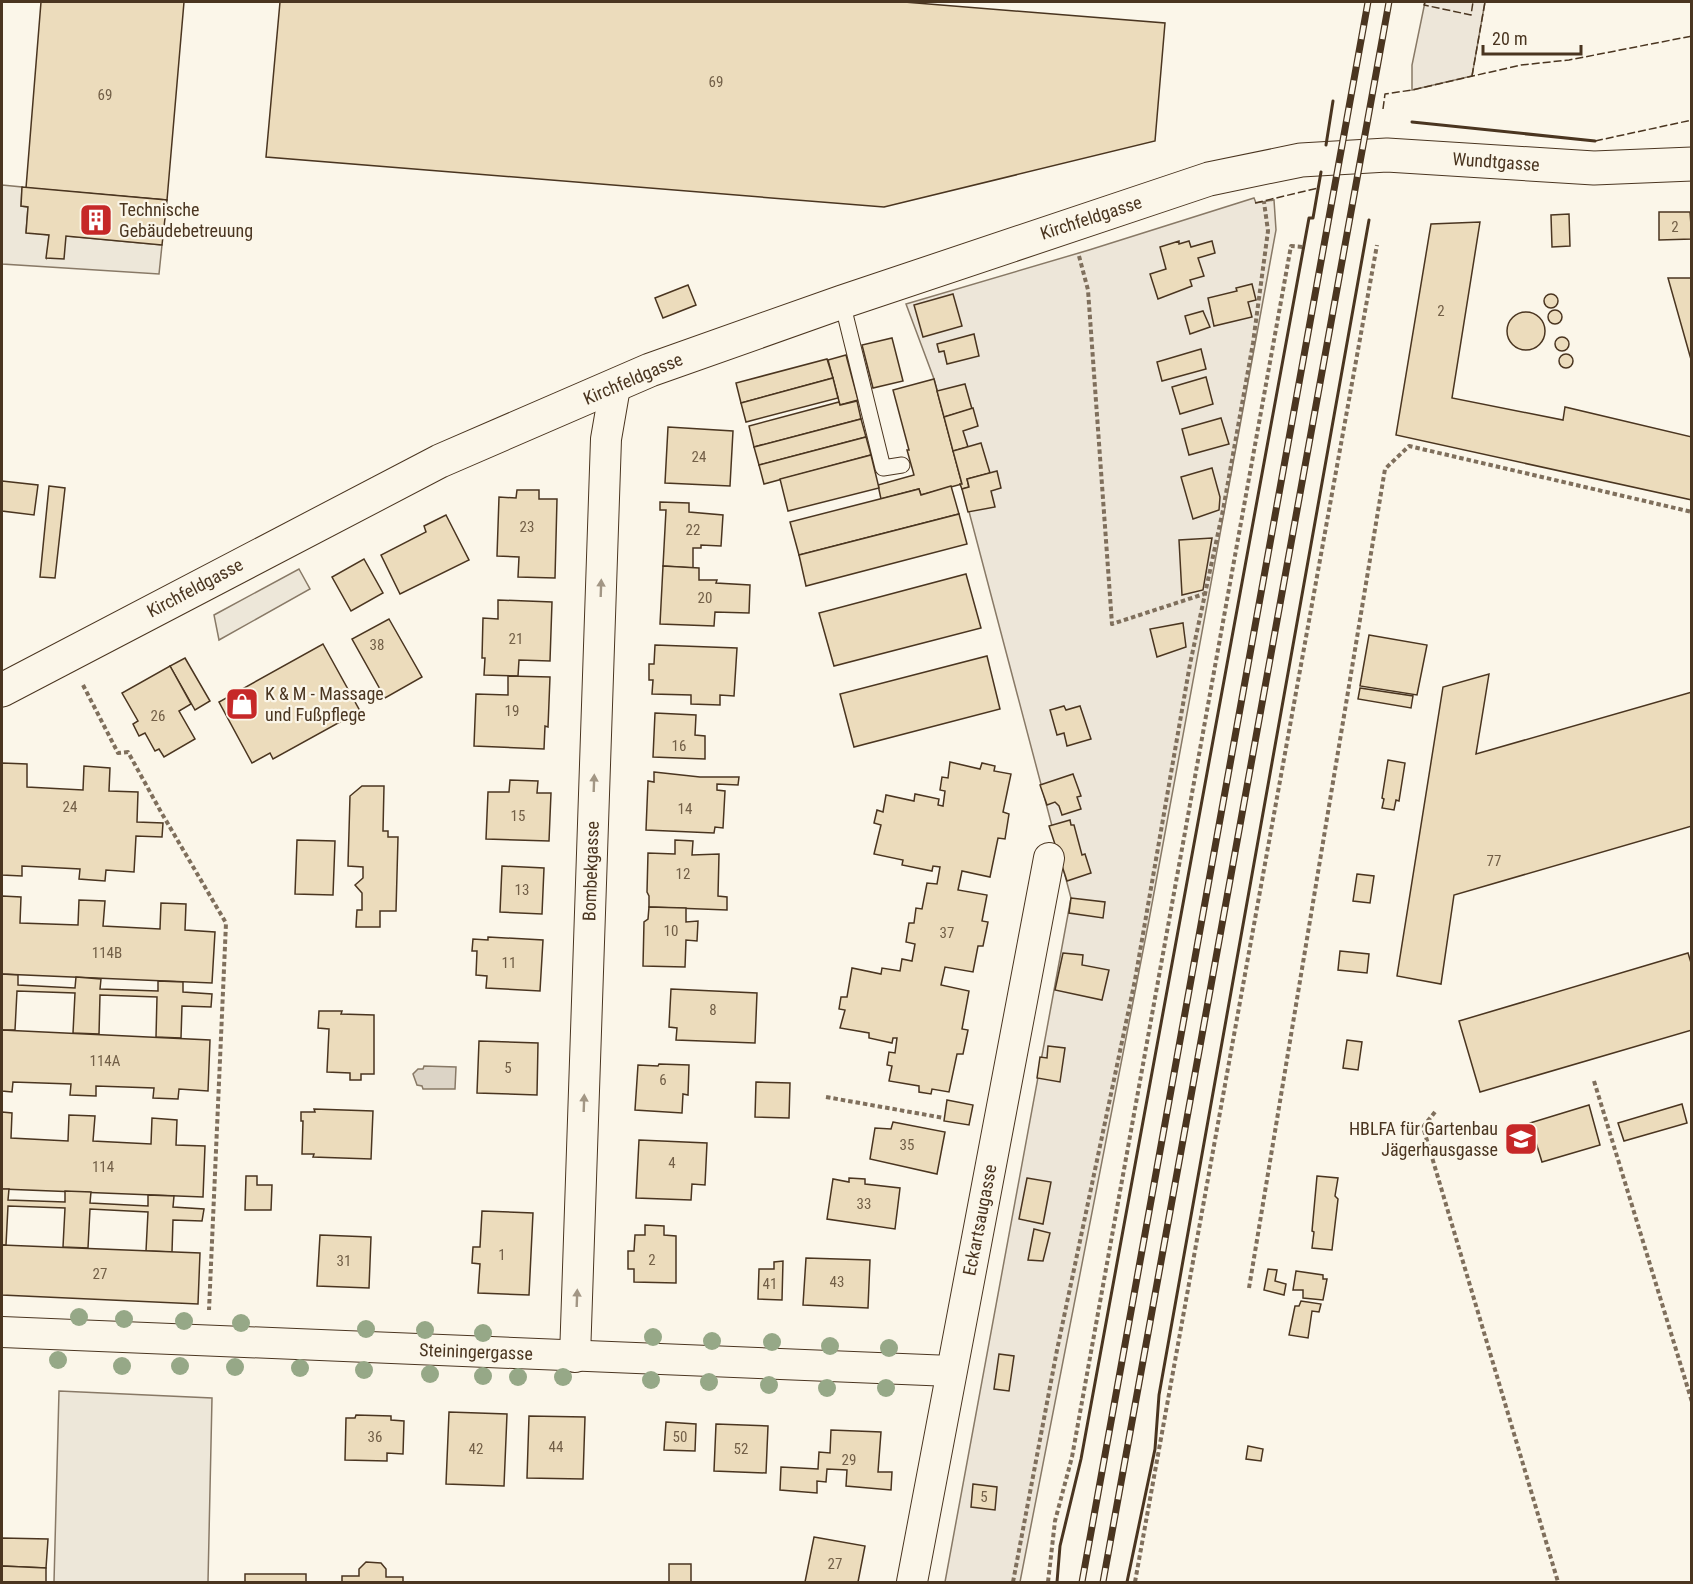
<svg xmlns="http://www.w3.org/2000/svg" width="1693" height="1584" viewBox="0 0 1693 1584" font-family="'Roboto Condensed',sans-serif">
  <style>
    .green { fill: #ede6d9; stroke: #887966; stroke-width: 1.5 }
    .parking { fill: #ede7d9; stroke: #887966; stroke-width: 1.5 }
    .water { fill: #dcd4c6; stroke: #887966; stroke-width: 1.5 }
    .building { fill: #ecdcbc; stroke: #4a3520; stroke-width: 1.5 }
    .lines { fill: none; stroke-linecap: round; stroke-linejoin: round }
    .lane-casing { stroke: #4a3520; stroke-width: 17 }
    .street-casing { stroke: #4a3520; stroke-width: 32 }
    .secondary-casing { stroke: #4a3520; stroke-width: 35 }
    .path { stroke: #7f6f5c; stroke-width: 4; stroke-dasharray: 4.5 3; stroke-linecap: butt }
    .lane { stroke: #fbf6e9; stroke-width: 15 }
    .street { stroke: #fbf6e9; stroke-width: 30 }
    .secondary { stroke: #fbf6e9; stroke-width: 33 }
    .rail-casing { stroke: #4a3520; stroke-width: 7 }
    .rail { stroke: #fbf6e9; stroke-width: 4.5; stroke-dasharray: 14; stroke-linecap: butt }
    .fence { stroke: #4a3520; stroke-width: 1.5; stroke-dasharray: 8 3; stroke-linecap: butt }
    .wall { stroke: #4a3520; stroke-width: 3 }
    .tree { fill: #96a887 }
    .oneway { fill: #a29684 }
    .labels { text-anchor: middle; stroke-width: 4.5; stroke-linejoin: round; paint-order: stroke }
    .number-label { font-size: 15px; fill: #725f47 }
    .street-label { font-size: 18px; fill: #4a3520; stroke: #fbf6e9 }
    .poi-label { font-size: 18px; fill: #4a3520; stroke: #fbf6e9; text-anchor: start }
  </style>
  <rect width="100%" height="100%" fill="#fbf6e9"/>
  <g class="green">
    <polygon points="1425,2 1485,2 1472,76 1412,90 1412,65"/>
    <polygon points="1254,198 1256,203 1274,200 1276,230 1149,920 1020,1582 945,1582 1071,898 934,379 906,304 1089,250"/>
  </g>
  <g class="parking">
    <polygon points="2,185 22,187 21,206 28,207 26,232 49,235 47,258 66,236 162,245 159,274 2,264"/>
    <polygon points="299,569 310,589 219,640 214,615"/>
    <polygon points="59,1391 212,1398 208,1582 54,1582"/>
  </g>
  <polygon class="water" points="424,1066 456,1067 455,1089 423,1089 422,1086 417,1085 413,1074 418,1069 423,1069"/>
  <g class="building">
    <polygon points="41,2 184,2 167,200 26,188"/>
    <polygon points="280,2 904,2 1165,23 1155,141 884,207 266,157"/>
    <polygon points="22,187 167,200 162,245 66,236 64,259 46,258 49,235 26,233 28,207 21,206"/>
    <polygon points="1659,212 1690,212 1692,239 1659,240"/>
    <polygon points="1569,214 1570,246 1552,247 1551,215"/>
    <polygon points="1480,222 1452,398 1563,420 1565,407 1692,437 1692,500 1396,435 1431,224"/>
    <polygon points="1179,241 1179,244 1189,241 1191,247 1212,241 1215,253 1198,258 1204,276 1190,280 1192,286 1158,299 1150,274 1166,269 1160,247"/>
    <polygon points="1668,278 1692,278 1692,363"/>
    <polygon points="1252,284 1256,300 1248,302 1252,317 1214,326 1208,298 1237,291 1236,288"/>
    <polygon points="688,285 696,305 663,318 655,298"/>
    <polygon points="953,294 962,326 923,337 914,305"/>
    <circle cx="1551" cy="301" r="7"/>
    <circle cx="1555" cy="317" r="7"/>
    <polygon points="1203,311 1210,327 1190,334 1185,316"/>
    <circle cx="1526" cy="331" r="19"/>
    <polygon points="974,334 979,356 947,364 944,351 939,352 937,344"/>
    <circle cx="1562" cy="344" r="7"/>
    <polygon points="892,338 903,381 873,388 862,345"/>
    <polygon points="1201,349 1206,369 1162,381 1157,362"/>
    <circle cx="1566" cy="361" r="7"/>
    <polygon points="846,355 858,400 840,405 828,360"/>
    <polygon points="827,359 833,378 741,403 736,383"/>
    <polygon points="1206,377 1213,404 1180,414 1172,387"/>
    <polygon points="833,378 838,398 746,422 741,403"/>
    <polygon points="934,379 962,484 921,495 919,489 881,499 878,485 914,475 907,450 909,450 893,390"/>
    <polygon points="965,384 972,409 944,417 937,391"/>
    <polygon points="857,401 861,419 754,447 749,426 839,402 840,405"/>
    <polygon points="973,408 978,426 963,431 968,447 953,451 944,417"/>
    <polygon points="1221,418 1229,444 1189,455 1182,429"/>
    <polygon points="861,419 866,437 759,465 754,447"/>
    <polygon points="668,427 733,431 730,486 665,483"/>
    <polygon points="866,437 871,455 764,484 759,465"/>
    <polygon points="981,443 990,473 967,479 969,487 962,489 960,484 962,484 953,451"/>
    <polygon points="871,455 879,488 788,511 780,479"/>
    <polygon points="1212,468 1220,497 1219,510 1193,519 1181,477"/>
    <polygon points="997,471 1001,488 991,491 995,507 968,512 962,489 969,487 967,479"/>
    <polygon points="2,481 38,485 34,515 2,511"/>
    <polygon points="49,486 65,488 55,578 40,577"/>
    <polygon points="951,486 959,514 799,555 790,522 919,489 921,495"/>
    <polygon points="517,490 539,490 539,499 557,499 555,578 518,577 519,557 497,556 499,497 516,498"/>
    <polygon points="660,502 689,503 689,512 723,515 721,546 701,545 701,548 693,548 693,568 663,566 666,510 660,510"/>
    <polygon points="959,514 967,544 806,586 799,555"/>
    <polygon points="446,515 469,560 400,594 381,555 426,532 424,526"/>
    <polygon points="1212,538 1203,590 1182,595 1179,540"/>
    <polygon points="364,559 383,593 351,611 332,577"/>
    <polygon points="663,566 699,568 699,580 717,580 716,583 750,585 749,613 715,612 714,626 660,624"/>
    <polygon points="966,574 981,628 834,666 819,613"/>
    <polygon points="498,600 552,602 550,661 519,660 518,676 484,675 485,658 482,658 483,618 498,619"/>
    <polygon points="389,619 422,677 385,698 352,639"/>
    <polygon points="1183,623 1186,647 1157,657 1150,629"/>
    <polygon points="1369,635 1427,645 1417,695 1360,686"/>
    <polygon points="323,644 360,711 273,759 270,753 252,763 219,702"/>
    <polygon points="655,645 737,648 734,696 720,695 720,705 691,704 691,695 652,694 653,680 649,680 649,664 654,664"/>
    <polygon points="987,656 1000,709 854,747 840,694"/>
    <polygon points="185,658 210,701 195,710 170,666"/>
    <polygon points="170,666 191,704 179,711 195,739 164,757 159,749 155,751 145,733 139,736 133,724 138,721 122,693"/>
    <polygon points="1489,674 1476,754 1692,692 1692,826 1454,895 1441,984 1397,976 1443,687"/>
    <polygon points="508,676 550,677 548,727 545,726 544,749 474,746 476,694 508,695"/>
    <polygon points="1360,688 1413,696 1411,708 1358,699"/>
    <polygon points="1064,706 1066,710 1080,706 1091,739 1067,746 1064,733 1057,735 1050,710"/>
    <polygon points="655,713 696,715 695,735 705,736 705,759 653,757"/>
    <polygon points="1388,760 1405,763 1399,801 1396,800 1394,810 1382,808 1384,799 1382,798"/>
    <polygon points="950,762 980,769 982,763 995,766 994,771 1011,774 1003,812 1009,814 1005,839 998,838 990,877 962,871 958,890 987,895 982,921 988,922 983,946 978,946 973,972 945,967 941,985 969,991 962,1029 968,1030 963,1054 957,1054 949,1092 932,1089 931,1094 919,1092 919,1086 889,1081 892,1066 887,1065 889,1052 895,1053 897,1038 893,1038 892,1043 869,1038 869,1033 840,1028 845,1010 839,1009 841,997 847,997 852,968 881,974 882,968 900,971 902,959 912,961 915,944 906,942 909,923 914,923 916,908 922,909 927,883 937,884 940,867 933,866 932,871 902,865 903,860 874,854 881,825 874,823 877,810 883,812 886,795 914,801 915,794 939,799 938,805 943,806 945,791 940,790 942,777 948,778"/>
    <polygon points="2,763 27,764 27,787 83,790 84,766 110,768 109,791 138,792 137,822 163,823 162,837 136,836 134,872 106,870 105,881 79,879 80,869 22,866 22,876 2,875"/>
    <polygon points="654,772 700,777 739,777 738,785 717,784 717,790 725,791 723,828 715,827 714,833 646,830 648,781 654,782"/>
    <polygon points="1073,774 1081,796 1077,797 1081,809 1062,815 1059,806 1055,802 1047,805 1040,785"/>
    <polygon points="510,780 538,781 537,793 551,793 549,841 486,839 488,792 509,792"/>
    <polygon points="362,786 384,786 383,831 388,831 388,837 398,837 396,911 380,911 380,927 356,927 357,910 362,910 362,893 355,885 363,878 363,867 348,866 350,796"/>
    <polygon points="1070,820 1071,825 1074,825 1082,855 1085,854 1091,873 1067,881 1049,826"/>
    <polygon points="297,840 335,841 333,895 295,894"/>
    <polygon points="675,840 693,841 692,855 719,854 718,896 727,897 727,910 649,907 649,896 647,892 648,853 675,854"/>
    <polygon points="502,866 544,868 542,914 500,912"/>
    <polygon points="1357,874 1374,876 1370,903 1353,901"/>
    <polygon points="2,896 21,897 20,923 78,925 79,900 105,901 103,926 160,929 161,903 186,904 185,930 215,932 212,983 2,974"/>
    <polygon points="1071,898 1105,902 1103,918 1069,913"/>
    <polygon points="649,907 686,908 686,922 698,921 697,941 686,940 685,967 643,966 644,922 648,919"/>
    <polygon points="488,937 543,940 540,991 486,988 487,976 476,975 477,951 472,951 473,939 488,940"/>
    <polygon points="1340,951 1369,954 1367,973 1338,970"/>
    <polygon points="1063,953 1083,955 1082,965 1109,970 1102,1000 1055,990"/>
    <polygon points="1688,953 1692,966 1692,1030 1480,1092 1459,1021"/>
    <polygon points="2,974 18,975 18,985 75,988 76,977 101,979 100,989 158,991 158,981 183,982 183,992 212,994 211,1007 182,1006 181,1038 156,1037 157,997 100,995 99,1034 73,1033 75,993 17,991 15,1030 2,1030"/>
    <polygon points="671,989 757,993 755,1043 676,1040 677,1028 669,1027"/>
    <polygon points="319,1011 342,1011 341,1014 374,1015 374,1074 361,1074 361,1080 350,1080 350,1073 327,1072 329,1029 318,1028"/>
    <polygon points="2,1030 210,1040 208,1091 179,1089 178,1099 153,1098 154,1088 96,1086 96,1096 70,1095 71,1084 13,1082 12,1092 2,1091"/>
    <polygon points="1347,1040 1362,1042 1358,1070 1343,1068"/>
    <polygon points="479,1041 538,1043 537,1095 477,1093"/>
    <polygon points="1048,1046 1065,1048 1060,1082 1037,1078 1040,1057 1047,1058"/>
    <polygon points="659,1064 689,1065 688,1095 683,1094 682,1113 635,1110 638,1065 658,1066"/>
    <polygon points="756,1082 790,1083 789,1118 755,1117"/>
    <polygon points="947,1100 973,1105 969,1125 944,1121"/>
    <polygon points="1682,1104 1687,1123 1624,1141 1618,1123"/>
    <polygon points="1589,1105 1600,1145 1542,1162 1530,1123"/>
    <polygon points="314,1109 373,1111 371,1159 313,1157 314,1154 302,1154 303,1121 301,1121 301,1112 315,1112"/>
    <polygon points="2,1112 12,1113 11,1138 68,1141 69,1115 95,1116 93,1141 151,1144 152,1118 177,1120 176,1145 205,1146 203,1197 2,1189"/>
    <polygon points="893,1122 945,1132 937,1174 870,1159 875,1128 891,1129"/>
    <polygon points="639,1140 707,1143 705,1185 692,1184 691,1200 636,1198"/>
    <polygon points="246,1176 257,1176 257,1185 272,1185 271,1210 245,1210"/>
    <polygon points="1317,1176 1338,1178 1335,1196 1338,1199 1332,1250 1312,1248 1314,1232 1312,1231"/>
    <polygon points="849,1178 865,1179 865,1184 900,1188 895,1229 827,1219 833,1179 849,1182"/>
    <polygon points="1027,1178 1051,1182 1043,1224 1019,1219"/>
    <polygon points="2,1189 9,1189 8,1200 65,1202 65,1191 91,1192 90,1203 148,1206 148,1195 174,1196 173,1207 204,1209 202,1221 173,1220 172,1252 146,1251 148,1212 90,1209 88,1248 63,1247 65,1208 8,1206 6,1245 2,1245"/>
    <polygon points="482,1211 533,1213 529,1295 478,1293 480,1264 472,1263 473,1247 480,1247"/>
    <polygon points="645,1225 664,1226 664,1235 676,1236 676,1283 634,1282 634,1269 628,1269 628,1251 634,1251 635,1235 645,1235"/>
    <polygon points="1034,1229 1050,1233 1043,1261 1028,1260"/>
    <polygon points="320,1235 371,1237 369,1288 317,1286"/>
    <polygon points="2,1245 200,1253 198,1304 2,1295"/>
    <polygon points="806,1258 870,1260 868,1308 803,1305"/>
    <polygon points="783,1261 782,1300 758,1299 759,1269 774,1269 774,1262"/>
    <polygon points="1268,1269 1277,1270 1275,1281 1286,1284 1284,1295 1264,1290"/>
    <polygon points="1296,1271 1323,1275 1323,1279 1327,1279 1323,1300 1303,1298 1303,1290 1293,1290"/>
    <polygon points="1301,1301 1321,1304 1319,1312 1312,1311 1308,1338 1289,1335 1295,1306 1299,1306"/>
    <polygon points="999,1354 1014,1356 1009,1391 994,1389"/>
    <polygon points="449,1412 507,1414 504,1486 446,1484"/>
    <polygon points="356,1415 391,1416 391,1420 404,1421 403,1454 387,1453 387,1461 345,1460 346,1418 355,1418"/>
    <polygon points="529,1416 585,1417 583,1479 527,1478"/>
    <polygon points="666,1422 696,1424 695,1451 664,1450"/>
    <polygon points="716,1424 768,1426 766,1473 714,1471"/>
    <polygon points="831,1430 881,1432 878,1472 892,1472 891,1490 846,1486 847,1470 827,1469 826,1482 817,1481 817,1493 780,1490 781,1467 818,1469 819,1452 830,1453"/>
    <polygon points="1248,1446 1263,1449 1261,1461 1246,1459"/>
    <polygon points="973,1484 997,1487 995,1510 971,1507"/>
    <polygon points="814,1537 865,1546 858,1582 805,1582"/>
    <polygon points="2,1538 48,1539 46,1568 2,1566"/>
    <polygon points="366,1562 381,1563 386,1569 386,1577 403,1577 403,1582 342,1582 342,1576 359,1576 359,1569"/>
    <rect x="669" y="1564" width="22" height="18"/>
    <polygon points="2,1566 46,1568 46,1582 2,1582"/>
    <rect x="245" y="1574" width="61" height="8"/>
  </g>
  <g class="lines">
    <g class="lane-casing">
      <polyline id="lane" points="842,302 883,468 902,465"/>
    </g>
    <g class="street-casing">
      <g id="street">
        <polyline points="2,1332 951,1371"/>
        <polyline points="575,1357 606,439 615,387"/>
        <polyline points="912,1582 1049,858"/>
      </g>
    </g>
    <g class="secondary-casing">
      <polyline id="secondary" points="2,690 440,461 650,370 842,302 1209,179 1301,160 1387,155 1594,168 1692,164"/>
    </g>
    <g class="path">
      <polyline points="1079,256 1088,290 1112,624 1204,594"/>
      <polyline points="83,685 118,753 128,752 161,812 226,923 209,1310"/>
      <polyline points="1594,1081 1692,1402"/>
      <polyline points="826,1097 944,1118"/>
      <polyline points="1435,1112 1423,1127 1558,1582"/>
      <polyline points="1249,1288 1385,469 1409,446 1692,512"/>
      <polyline points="1013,1582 1057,1350 1135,980 1190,664 1223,510 1253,343 1268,231 1264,202"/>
      <polyline points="1048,1582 1055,1521 1072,1457 1291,246 1303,247"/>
      <polyline points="1135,1582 1377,245"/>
    </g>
    <use href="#lane" class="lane"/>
    <use href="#street" class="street"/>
    <use href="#secondary" class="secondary"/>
    <g class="rail-casing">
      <g id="rail">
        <polyline points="1082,1582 1368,2"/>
        <polyline points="1103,1582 1389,2"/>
      </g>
    </g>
    <use href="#rail" class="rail"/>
    <g class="fence">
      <polyline points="1425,2 1424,5 1471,15 1473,2"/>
      <polyline points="1472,76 1485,2"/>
      <polyline points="1383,109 1385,94 1412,90 1521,65 1569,60 1692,36"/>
      <polyline points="1595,141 1692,120"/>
      <polyline points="1255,203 1318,188"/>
    </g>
    <g class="wall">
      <polyline points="1412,122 1595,141"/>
      <polyline points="1326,145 1333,101"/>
      <polyline points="1057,1582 1060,1546 1081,1459 1309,218 1313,218 1321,172"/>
      <polyline points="1127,1582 1155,1449 1159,1395 1369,220"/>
    </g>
  </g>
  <g class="tree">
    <circle cx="79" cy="1317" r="9"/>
    <circle cx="124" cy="1319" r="9"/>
    <circle cx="184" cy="1321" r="9"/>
    <circle cx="241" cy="1323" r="9"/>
    <circle cx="366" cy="1329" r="9"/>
    <circle cx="425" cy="1330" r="9"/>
    <circle cx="483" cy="1333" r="9"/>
    <circle cx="653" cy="1337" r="9"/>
    <circle cx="712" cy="1341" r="9"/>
    <circle cx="772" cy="1342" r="9"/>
    <circle cx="830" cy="1346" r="9"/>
    <circle cx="889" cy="1348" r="9"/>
    <circle cx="58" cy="1360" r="9"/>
    <circle cx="122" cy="1366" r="9"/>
    <circle cx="180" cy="1366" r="9"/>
    <circle cx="235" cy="1367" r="9"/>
    <circle cx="300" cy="1368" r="9"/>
    <circle cx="364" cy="1370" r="9"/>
    <circle cx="430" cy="1374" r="9"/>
    <circle cx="483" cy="1376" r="9"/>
    <circle cx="518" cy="1377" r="9"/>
    <circle cx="563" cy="1377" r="9"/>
    <circle cx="651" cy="1380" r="9"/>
    <circle cx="709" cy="1382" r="9"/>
    <circle cx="769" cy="1385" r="9"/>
    <circle cx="827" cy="1388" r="9"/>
    <circle cx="886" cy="1388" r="9"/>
  </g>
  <defs><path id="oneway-solid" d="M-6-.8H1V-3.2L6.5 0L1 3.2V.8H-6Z" transform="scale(1.5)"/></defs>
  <g class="oneway">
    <use href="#oneway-solid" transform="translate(601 588) rotate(-88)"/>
    <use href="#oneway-solid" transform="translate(594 783) rotate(-88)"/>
    <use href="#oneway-solid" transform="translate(584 1103) rotate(-88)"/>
    <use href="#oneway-solid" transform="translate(577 1298) rotate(-88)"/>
  </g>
  <defs>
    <g id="building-square" transform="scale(1.725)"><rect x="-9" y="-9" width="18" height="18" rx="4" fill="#c62828" stroke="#fbf6e9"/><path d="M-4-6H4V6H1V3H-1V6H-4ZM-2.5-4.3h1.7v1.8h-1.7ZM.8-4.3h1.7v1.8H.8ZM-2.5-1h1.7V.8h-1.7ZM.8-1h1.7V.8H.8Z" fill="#fff"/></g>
    <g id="shop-square" transform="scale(1.725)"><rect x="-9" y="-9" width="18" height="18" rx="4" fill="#c62828" stroke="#fbf6e9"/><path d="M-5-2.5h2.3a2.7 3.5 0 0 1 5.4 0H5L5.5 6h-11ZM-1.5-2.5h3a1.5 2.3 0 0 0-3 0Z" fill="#fff"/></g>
    <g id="school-square" transform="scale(1.725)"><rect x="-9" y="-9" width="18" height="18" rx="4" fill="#c62828" stroke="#fbf6e9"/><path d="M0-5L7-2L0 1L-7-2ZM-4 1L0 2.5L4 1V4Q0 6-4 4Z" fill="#fff"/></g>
  </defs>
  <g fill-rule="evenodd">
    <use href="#building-square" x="96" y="220"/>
    <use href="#shop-square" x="242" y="704"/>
    <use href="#school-square" x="1521" y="1139"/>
  </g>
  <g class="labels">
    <g class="number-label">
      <text x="716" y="87">69</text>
      <text x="105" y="100">69</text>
      <text x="1675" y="232">2</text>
      <text x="1441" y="316">2</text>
      <text x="699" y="462">24</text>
      <text x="527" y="532">23</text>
      <text x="693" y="535">22</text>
      <text x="705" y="603">20</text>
      <text x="516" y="644">21</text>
      <text x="377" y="650">38</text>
      <text x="512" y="716">19</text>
      <text x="158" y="721">26</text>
      <text x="679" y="751">16</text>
      <text x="70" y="812">24</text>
      <text x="685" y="814">14</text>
      <text x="518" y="821">15</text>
      <text x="1494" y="866">77</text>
      <text x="683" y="879">12</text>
      <text x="522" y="895">13</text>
      <text x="671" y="936">10</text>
      <text x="947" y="938">37</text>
      <text x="107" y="958">114B</text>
      <text x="509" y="968">11</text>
      <text x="713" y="1015">8</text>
      <text x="105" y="1066">114A</text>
      <text x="508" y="1073">5</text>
      <text x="663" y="1085">6</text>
      <text x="907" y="1150">35</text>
      <text x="672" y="1168">4</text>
      <text x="103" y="1172">114</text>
      <text x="864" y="1209">33</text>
      <text x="502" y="1260">1</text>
      <text x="652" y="1265">2</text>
      <text x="344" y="1266">31</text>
      <text x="100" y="1279">27</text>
      <text x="837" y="1287">43</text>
      <text x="770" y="1289">41</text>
      <text x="375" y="1442">36</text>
      <text x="680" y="1442">50</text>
      <text x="556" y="1452">44</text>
      <text x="476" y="1454">42</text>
      <text x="741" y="1454">52</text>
      <text x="849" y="1465">29</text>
      <text x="984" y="1502">5</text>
      <text x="835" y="1569">27</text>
    </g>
    <g class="street-label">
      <text transform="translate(1496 162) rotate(4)" y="6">Wundtgasse</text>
      <text transform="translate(1091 218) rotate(-18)" y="6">Kirchfeldgasse</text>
      <text transform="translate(633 379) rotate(-23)" y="6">Kirchfeldgasse</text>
      <text transform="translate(195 588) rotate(-28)" y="6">Kirchfeldgasse</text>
      <text transform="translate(591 871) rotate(-88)" y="6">Bombekgasse</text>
      <text transform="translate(980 1220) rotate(-79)" y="6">Eckartsaugasse</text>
      <text transform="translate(476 1352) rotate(2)" y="6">Steiningergasse</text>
    </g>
    <g class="poi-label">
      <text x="119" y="216">Technische<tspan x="119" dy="21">Gebäudebetreuung</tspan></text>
      <text x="265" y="700">K &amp; M - Massage<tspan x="265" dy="21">und Fußpflege</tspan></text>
      <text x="1498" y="1135" text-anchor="end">HBLFA für Gartenbau<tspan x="1498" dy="21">Jägerhausgasse</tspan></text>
    </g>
  </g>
  <rect width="1693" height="1584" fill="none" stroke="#4a3520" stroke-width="6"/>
  <path d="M1483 45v9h98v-9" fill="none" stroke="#4a3520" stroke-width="3"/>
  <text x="1492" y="45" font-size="18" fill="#4a3520" stroke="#fbf6e9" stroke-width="4.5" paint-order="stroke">20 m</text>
</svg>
